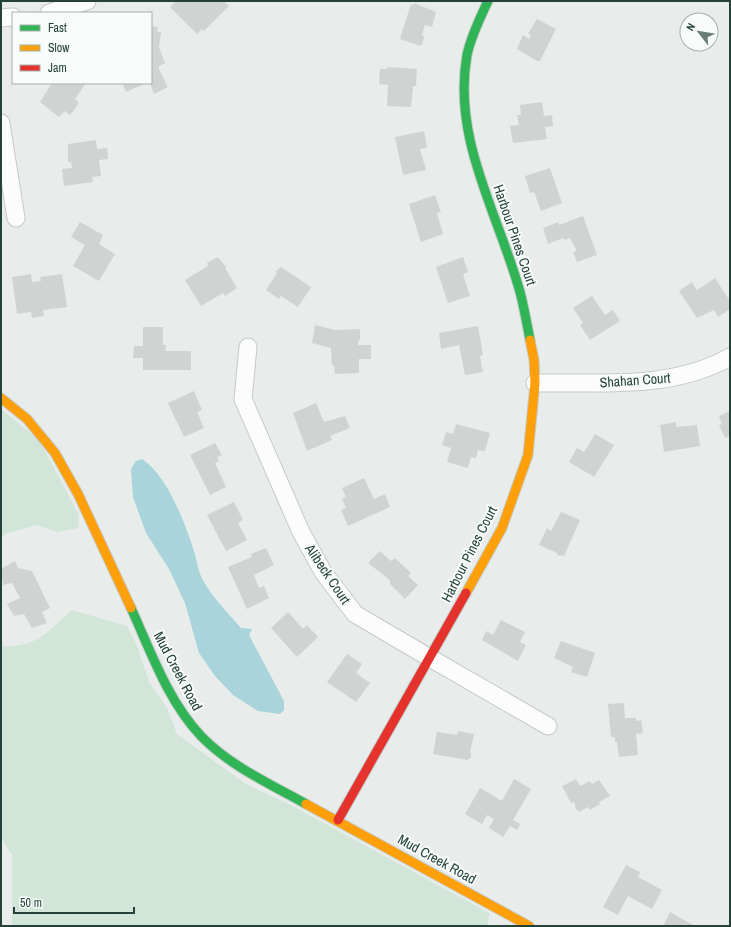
<svg xmlns="http://www.w3.org/2000/svg" width="731" height="927" viewBox="0 0 731 927" font-family="'Archivo Narrow',sans-serif">
  <style>
    .green { fill: #d1e6d8 }
    .water { fill: #a9d4db }
    .building { fill: #cfd4d2 }
    .lines { fill: none; stroke-linecap: round; stroke-linejoin: round }
    .street-casing { stroke: #c5cac8; stroke-width: 19 }
    .fast-casing { stroke: #c3cbc8; stroke-width: 11 }
    .slow-casing { stroke: #c3cbc8; stroke-width: 11 }
    .jam-casing { stroke: #c3cbc8; stroke-width: 11 }
    .street { stroke: #fcfcfc; stroke-width: 17 }
    .fast { stroke: #30b455; stroke-width: 9 }
    .slow { stroke: #ff9f0a; stroke-width: 9 }
    .jam { stroke: #e5322d; stroke-width: 9 }
    .labels { text-anchor: middle; stroke-width: 4; stroke-linejoin: round; paint-order: stroke }
    .street-label { font-size: 14px; fill: #24423a; stroke: #f7fbf9 }
  </style>
  <rect width="100%" height="100%" fill="#e8edeb"/>
  <g class="green">
    <polygon points="1,409 39,440 79,515 78,528 57,532 37,525 4,534 1,537"/>
    <path d="M72 610 127 626 138 648 149 682 167 708 177 734 246 784 289 804 489 913 488 926H12V855L1 838V646C37 648 47 632 72 610Z"/>
  </g>
  <path class="water" d="M142 459C167 475 185 523 194 551 197 560 198 572 203 580 212 597 228 613 241 628L252 629 249 635 284 701V710L280 714 258 711 233 695 215 676 199 653 185 603 169 569 146 533 133 497 131 469 136 461Z"/>
  <g class="building">
    <polygon points="176,1 223,1 229,6 204,31 202,29 197,34 170,7"/>
    <polygon points="414,3 436,12 432,27 425,25 422,35 424,36 423,42 421,46 400,39 411,4 414,5"/>
    <polygon points="537,19 556,29 540,61 537,61 517,49 523,35 529,39 531,35 528,34"/>
    <polygon points="151,26 158,27 157,32 161,32 159,47 165,63 158,67 168,87 154,94 150,83"/>
    <polygon points="387,67 417,69 416,86 413,86 411,107 387,106 388,85 379,84 380,69 387,69"/>
    <polygon points="52,83 86,83 75,99 79,103 70,115 65,111 59,117 40,102"/>
    <polygon points="122,83 147,83 126,92"/>
    <polygon points="542,102 544,116 552,115 553,126 545,127 547,139 513,143 510,126 519,125 517,115 521,115 520,105"/>
    <polygon points="424,131 427,148 420,149 426,170 403,175 395,137"/>
    <polygon points="96,140 97,149 107,148 108,159 99,160 101,176 92,177 93,182 64,186 62,169 72,168 71,162 68,162 68,144"/>
    <polygon points="550,168 562,203 541,211 534,192 530,193 525,176"/>
    <polygon points="435,195 441,212 437,213 443,234 421,242 409,204"/>
    <polygon points="583,216 597,255 577,262 573,252 577,251 570,238 564,240 563,238 548,244 543,228 558,222 559,225"/>
    <polygon points="80,222 103,235 99,244 115,254 99,281 73,266 85,245 71,237"/>
    <polygon points="218,257 226,267 225,268 237,288 225,296 223,293 201,306 185,280 208,266 207,263"/>
    <polygon points="463,257 468,272 463,274 470,296 448,303 436,267"/>
    <polygon points="281,267 311,287 298,307 281,296 279,299 266,290 277,273 275,272"/>
    <polygon points="31,274 32,282 41,281 40,277 62,274 67,307 43,310 44,316 32,318 31,312 17,314 12,277"/>
    <polygon points="715,278 730,301 730,309 718,317 714,310 697,318 679,291 692,282 697,290"/>
    <polygon points="592,296 605,315 613,310 620,321 590,340 580,325 583,323 573,308"/>
    <polygon points="315,325 335,330 360,329 360,340 358,341 358,345 371,345 371,359 359,359 359,373 335,374 334,365 332,365 331,348 312,343"/>
    <polygon points="478,326 483,355 480,356 483,372 465,375 459,345 441,349 439,333"/>
    <polygon points="143,327 163,327 163,345 166,345 166,351 191,351 191,370 143,370 143,358 133,358 134,346 143,346"/>
    <polygon points="194,391 202,410 197,412 204,428 184,437 168,403"/>
    <polygon points="316,403 324,422 345,416 350,428 330,436 332,440 307,451 293,413"/>
    <polygon points="730,411 730,436 725,438 719,425 722,424 719,416"/>
    <polygon points="676,422 676,427 697,425 700,446 664,452 660,425"/>
    <polygon points="456,424 490,433 485,451 478,450 476,458 471,457 468,468 447,462 451,448 442,445 446,432 453,434"/>
    <polygon points="595,434 614,445 594,477 569,462 577,448 584,452"/>
    <polygon points="215,443 222,455 217,457 219,461 215,463 226,487 210,495 190,455"/>
    <polygon points="364,478 374,499 385,494 390,507 348,526 341,510 346,508 342,499 346,497 342,488"/>
    <polygon points="234,502 243,520 238,523 247,540 226,551 207,515"/>
    <polygon points="561,512 580,520 564,556 561,555 560,556 557,555 557,553 539,545 547,528 551,531"/>
    <polygon points="266,548 274,565 254,575 259,588 264,586 269,598 247,609 228,567 252,557 251,554"/>
    <polygon points="380,551 391,561 395,558 411,573 408,576 418,585 405,599 390,584 390,580 368,563"/>
    <polygon points="15,561 18,568 32,571 50,608 42,612 47,623 32,628 24,614 14,616 7,604 20,598 12,583 3,585 1,569"/>
    <polygon points="288,612 303,629 307,625 318,637 297,657 271,628"/>
    <polygon points="501,620 525,632 520,642 526,645 518,661 482,640 486,631 493,635"/>
    <polygon points="561,641 595,653 587,677 571,672 573,667 554,658"/>
    <polygon points="347,654 362,664 356,673 370,683 356,702 327,682"/>
    <polygon points="624,703 625,718 636,718 636,721 641,720 643,733 636,734 638,755 619,757 617,742 615,742 615,737 611,737 608,704"/>
    <polygon points="458,731 474,734 470,753 471,753 471,758 469,758 468,760 433,754 437,732 457,735"/>
    <polygon points="514,779 531,789 513,820 520,824 517,830 510,826 503,837 489,828 494,819 487,815 482,824 465,814 480,788 502,801"/>
    <polygon points="576,779 580,786 590,781 592,784 599,780 610,796 599,802 600,804 590,810 588,807 579,812 576,809 574,802 571,803 562,786"/>
    <polygon points="626,865 640,872 638,877 662,890 652,909 628,896 618,915 603,907"/>
    <polygon points="670,912 695,926 663,926"/>
  </g>
  <g class="lines">
    <g class="street-casing">
      <g id="street">
        <polyline points="49,13 87,1"/>
        <polyline points="1,18 13,17"/>
        <polyline points="1,123 16,218"/>
        <polyline points="248,347 243,399 301,532 323,572 355,614 430,658 548,726"/>
        <path d="M535 383C601 382 671 390 730 357"/>
      </g>
    </g>
    <g class="fast-casing">
      <g id="fast">
        <path d="M488 1C480 18 471 36 467 55 452 139 498 213 520 292 524 307 527 324 530 340"/>
        <path d="M131 608C151 652 168 701 201 736 230 766 270 784 306 804"/>
      </g>
    </g>
    <g class="slow-casing">
      <g id="slow">
        <polyline points="1,398 27,419 55,453 78,494 131,608"/>
        <polyline points="466,593 502,528 528,455 535,383 534,360 530,340"/>
        <polyline points="306,804 529,926"/>
      </g>
    </g>
    <g class="jam-casing">
      <polyline id="jam" points="338,820 466,593"/>
    </g>
    <use href="#street" class="street"/>
    <use href="#fast" class="fast"/>
    <use href="#slow" class="slow"/>
    <use href="#jam" class="jam"/>
  </g>
  <g class="labels">
    <g class="street-label">
      <text transform="translate(515 235) rotate(71)" y="5">Harbour Pines Court</text>
      <text transform="translate(635 380) rotate(-4)" y="5">Shahan Court</text>
      <text transform="translate(469 554) rotate(-63)" y="5">Harbour Pines Court</text>
      <text transform="translate(328 574) rotate(56)" y="5">Alibeck Court</text>
      <text transform="translate(178 671) rotate(62)" y="5">Mud Creek Road</text>
      <text transform="translate(437 859) rotate(29)" y="5">Mud Creek Road</text>
    </g>
  </g>
  <rect width="731" height="927" fill="none" stroke="#24423a" stroke-width="4"/>
  <rect x="12" y="12" width="140" height="72" fill="#f7fbf9" stroke="#a3b1ad"/>
  <rect x="20" y="25" width="20" height="6" fill="#30b455" stroke="#a3b1ad"/>
  <text x="48" y="32" font-size="12" fill="#24423a">Fast</text>
  <rect x="20" y="45" width="20" height="6" fill="#ff9f0a" stroke="#a3b1ad"/>
  <text x="48" y="52" font-size="12" fill="#24423a">Slow</text>
  <rect x="20" y="65" width="20" height="6" fill="#e5322d" stroke="#a3b1ad"/>
  <text x="48" y="72" font-size="12" fill="#24423a">Jam</text>
  <g transform="translate(699 32) rotate(301)"><circle r="19" fill="#f7fbf9" stroke="#a3b1ad"/>
  <path d="M0-3L7 15L0 10L-7 15Z" fill="#697e78"/>
  <text y="-6" font-size="11" font-weight="bold" text-anchor="middle" fill="#24423a">N</text>
  </g>
  <path d="M14 907v6h120v-6" fill="none" stroke="#24423a" stroke-width="2"/>
  <text x="20" y="907" font-size="12" fill="#24423a" stroke="#f7fbf9" stroke-width="3" paint-order="stroke">50 m</text>
</svg>
